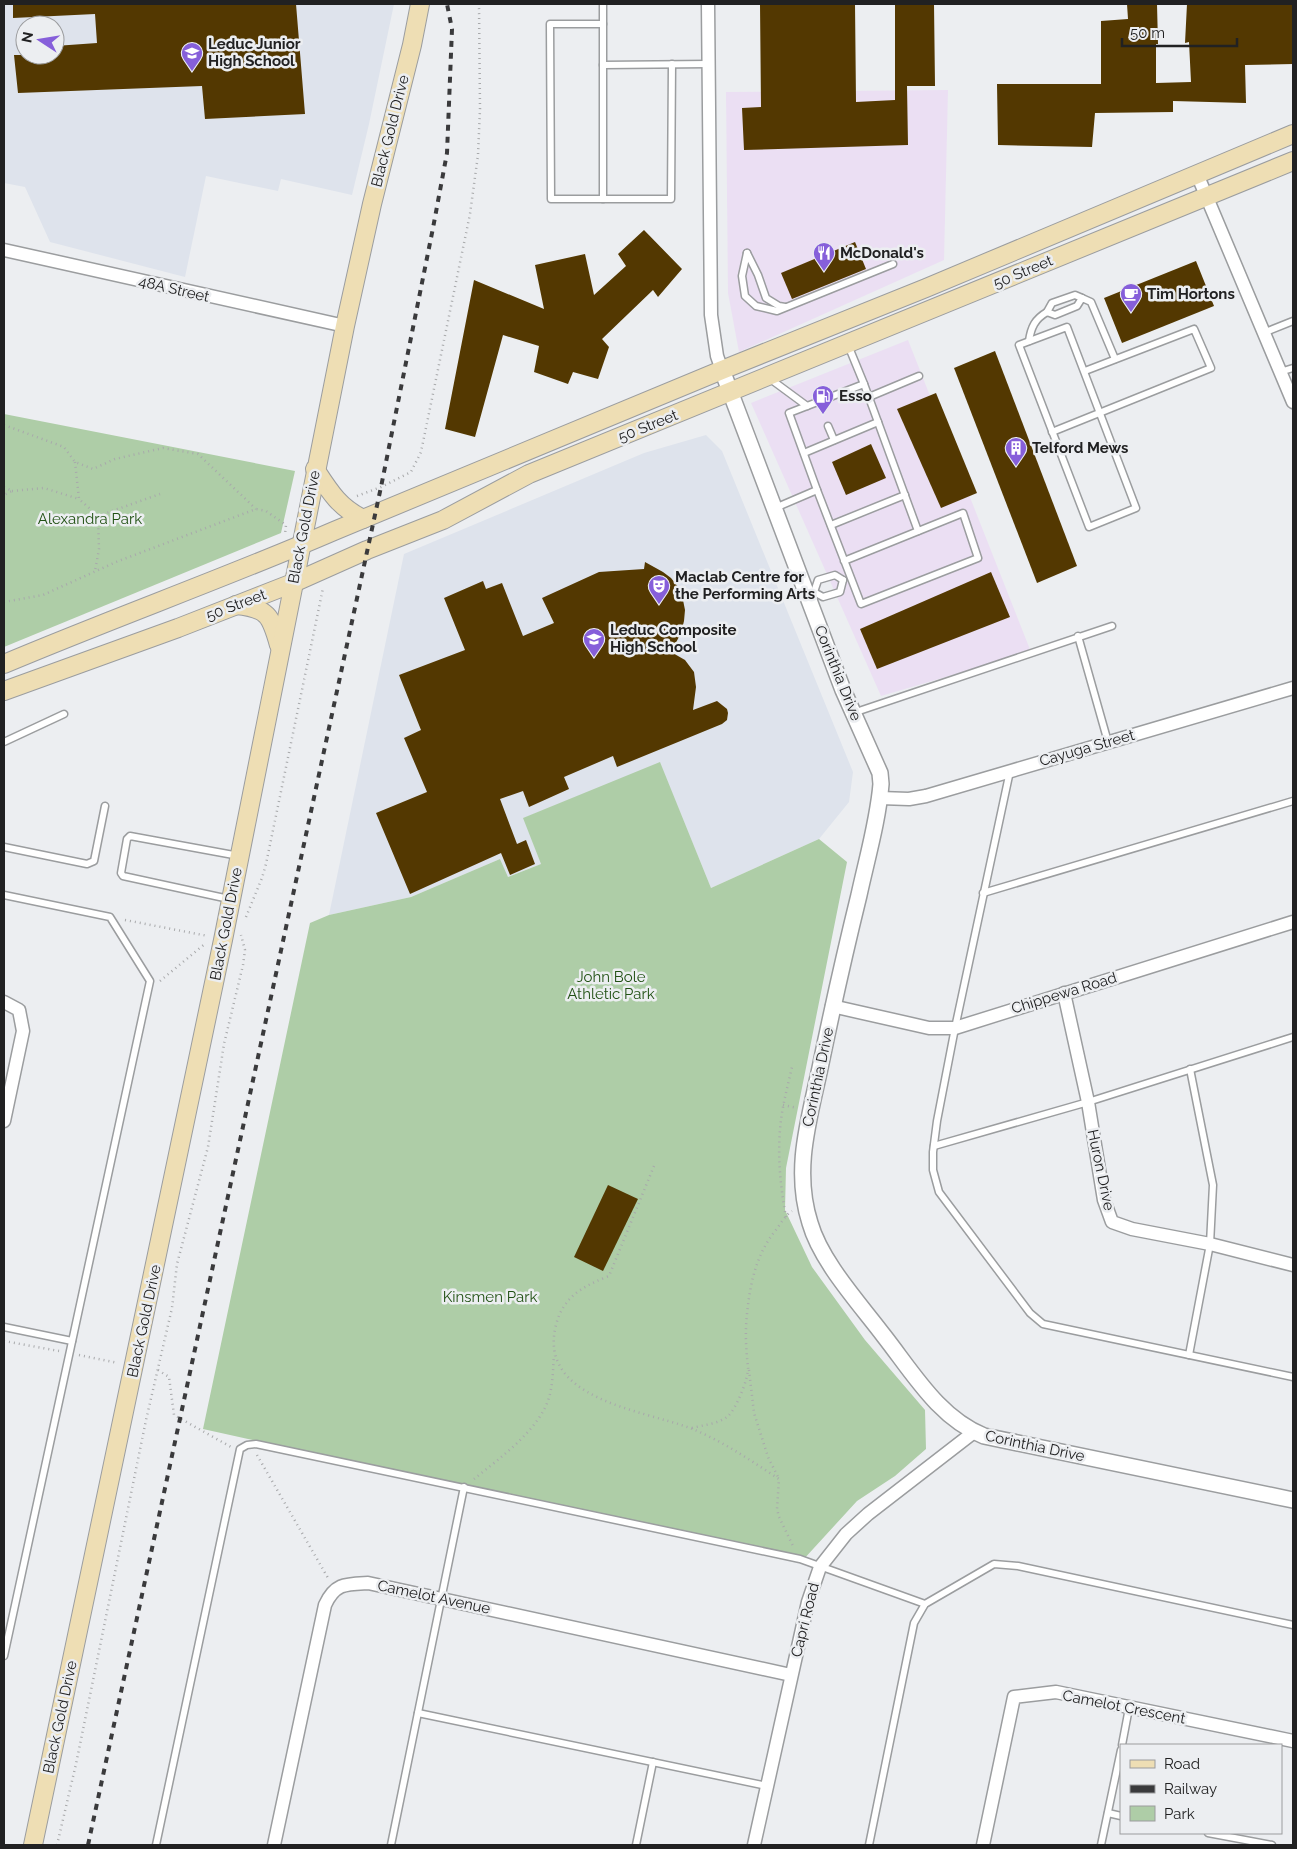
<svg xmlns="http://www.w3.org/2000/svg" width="1297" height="1849" viewBox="0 0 1297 1849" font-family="Raleway,sans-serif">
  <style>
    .commercial { fill: #ebdff3 }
    .built { fill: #dee3ec; fill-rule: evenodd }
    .green { fill: #aecda7 }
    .building { fill: #533801 }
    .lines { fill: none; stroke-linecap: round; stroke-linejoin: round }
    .service-casing { stroke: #9b9d9f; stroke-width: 9 }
    .minor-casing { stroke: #9b9d9f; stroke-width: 15 }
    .tertiary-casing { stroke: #9b9d9f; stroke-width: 18 }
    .secondary-casing { stroke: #9b9d9f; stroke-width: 20 }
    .path { stroke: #a8a9ab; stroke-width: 2.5; stroke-dasharray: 1 4; stroke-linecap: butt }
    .service { stroke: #fff; stroke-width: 6 }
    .minor { stroke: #fff; stroke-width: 12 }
    .tertiary { stroke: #fff; stroke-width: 15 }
    .secondary { stroke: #eedeb4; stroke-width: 18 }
    .rail { stroke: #3a3a3c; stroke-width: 4; stroke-dasharray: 6 6; stroke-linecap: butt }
    .labels { text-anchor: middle; stroke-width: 5; stroke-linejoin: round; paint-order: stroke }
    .poi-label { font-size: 15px; font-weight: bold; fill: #212122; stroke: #eceef1; text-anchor: start }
    .street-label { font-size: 15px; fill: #212122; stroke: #eceef1 }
    .park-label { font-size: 15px; fill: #215114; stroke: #eceef1 }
  </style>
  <rect width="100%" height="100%" fill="#eceef1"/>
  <g class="commercial">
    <polygon points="948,90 944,260 739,352 728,293 726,92"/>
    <polygon points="908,340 1031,652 881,696 751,403"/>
  </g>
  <g class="built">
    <path d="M4 4H394L369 124 352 195 281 179 278 191 206 176 185 277 50 242 25 187 4 183ZM25 25H55V55H25Z"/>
    <polygon points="706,435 722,451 853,772 849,802 819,839 711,888 660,763 524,818 541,864 508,877 500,859 411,897 329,915 404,554 644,453"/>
  </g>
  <g class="green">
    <polygon points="4,414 295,471 281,533 4,647"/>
    <polygon points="660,762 711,888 819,839 847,862 786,1168 785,1210 812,1267 865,1340 925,1410 926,1449 895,1476 857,1501 803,1560 464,1487 203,1429 310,923 329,915 411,897 500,859 508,877 541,864 523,818"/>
  </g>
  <g class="building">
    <polygon points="13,4 296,4 305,114 205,119 202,86 18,93 14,55 55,55 55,46 97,43 95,14 13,18"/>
    <polygon points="760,4 855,4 856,102 895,100 895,4 934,4 935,86 907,86 908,145 744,150 742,108 761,107"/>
    <polygon points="1127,4 1157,4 1158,44 1156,44 1156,83 1191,82 1189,42 1185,43 1187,4 1293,4 1293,64 1245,65 1246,103 1173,101 1173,112 1095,113 1092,147 998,145 997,84 1101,84 1101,21 1128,19"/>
    <polygon points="644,230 682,269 658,297 653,290 602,339 609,347 598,379 573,372 568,384 534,372 539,346 503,335 475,437 445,429 474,280 544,309 535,265 585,254 594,295 626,266 618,254"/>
    <polygon points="855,242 866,269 792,299 781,273"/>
    <polygon points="1196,261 1214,306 1122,343 1104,298"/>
    <polygon points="995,351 1077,566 1037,583 954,368"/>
    <polygon points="936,393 977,493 941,508 897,409"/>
    <polygon points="871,444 886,478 846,495 832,462"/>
    <polygon points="645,562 663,572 671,578 679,588 683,600 685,610 684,621 681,633 671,652 685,660 694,672 696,687 693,710 717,701 727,709 728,713 727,720 722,724 617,767 613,756 564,777 569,789 529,807 523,791 500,799 517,844 526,840 535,864 510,875 501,853 410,894 376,813 427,792 404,738 421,730 399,675 465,650 444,598 483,581 486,589 502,583 523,636 554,623 542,598 599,572 644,569"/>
    <polygon points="991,572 1010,617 877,669 860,629"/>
    <polygon points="608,1185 638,1199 603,1271 574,1257"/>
  </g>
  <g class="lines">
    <g class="service-casing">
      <g id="service">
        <polyline points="603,24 550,24 551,199 671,199 672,64"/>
        <polyline points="603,65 709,64"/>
        <polyline points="603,199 603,4"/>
        <polyline points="747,253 742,276 745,296 756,306 777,311 893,264"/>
        <polyline points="747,253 758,275 766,298 779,306 785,307"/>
        <polyline points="1047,312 1052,303 1075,295 1082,298"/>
        <polygon points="1067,327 1136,508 1089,527 1019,345"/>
        <polyline points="1263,333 1293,321"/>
        <path d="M1029 341C1031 327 1035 319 1047 312L1055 315 1077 306 1082 298 1091 302 1115 359"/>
        <polyline points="1280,372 1293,368"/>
        <polyline points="769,378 807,406"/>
        <polyline points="864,384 918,531"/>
        <polyline points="869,397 919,376"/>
        <polyline points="828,426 834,440"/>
        <polyline points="1052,432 1211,368 1194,329 1085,371"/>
        <polyline points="804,453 878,422"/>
        <polyline points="817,490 861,604 978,558 963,513 844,561"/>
        <polyline points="775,508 817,490 789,413 864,384 848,345"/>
        <polyline points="831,525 905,495"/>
        <polyline points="814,592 818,580 835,575 843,580"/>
        <polyline points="807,594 814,592 823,597 840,592 843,580"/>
        <polyline points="1078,636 1108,742"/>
        <polyline points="853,713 1112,626"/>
        <polyline points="4,742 64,714"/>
        <polyline points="1010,771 955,1028 937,1121 933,1152 933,1170 939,1192 1030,1313 1043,1324 1293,1377"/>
        <polyline points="4,847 87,864 94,861 105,806"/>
        <polyline points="983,893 1293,801"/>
        <polyline points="4,895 110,917 150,981 4,1656"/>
        <polyline points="229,899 123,876 121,873 127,839 130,836 239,856"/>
        <polyline points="934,1146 1088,1102 1293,1037"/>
        <polyline points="4,1327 72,1341"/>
        <polyline points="1189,1355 1210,1244 1213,1185 1190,1069"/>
        <polyline points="418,1713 767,1786"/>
        <polyline points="1122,1745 1129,1708"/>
        <polyline points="1108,1813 1121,1816"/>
        <polyline points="1208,1833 1272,1845"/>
        <polyline points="156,1845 240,1449 247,1445 256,1444 800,1559 925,1604"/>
        <polyline points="391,1845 464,1487"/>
        <polyline points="636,1845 653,1762"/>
        <polyline points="869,1845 914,1623 925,1604 994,1564 1018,1566 1293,1625"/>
        <polyline points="1101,1845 1121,1750"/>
      </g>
    </g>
    <g class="minor-casing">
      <g id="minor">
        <polyline points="708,4 711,315 717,356 722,370"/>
        <polyline points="1197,174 1293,402"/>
        <polyline points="4,250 345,326"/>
        <polyline points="880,798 909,799 926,796 1293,688"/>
        <polyline points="1064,993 1088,1102 1104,1200 1112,1222 1132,1229 1210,1244 1293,1265"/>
        <polyline points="4,1002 19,1010 23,1031 4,1121"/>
        <polyline points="832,1006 929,1028 955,1028 1293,922"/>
        <path d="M274 1845 325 1605C335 1583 346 1584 368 1583L791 1675"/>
        <polyline points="754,1845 808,1602 820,1567 846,1534 868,1514 974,1432"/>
        <polyline points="983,1845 1014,1697 1056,1692 1293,1741"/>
      </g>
    </g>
    <g class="tertiary-casing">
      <path id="tertiary" d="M722 370 843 690 880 773 881 784C878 821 867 858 859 895 845 952 832 1010 820 1068 809 1120 793 1170 810 1223 821 1262 860 1304 884 1336 913 1373 939 1418 984 1436L1293 1500"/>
    </g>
    <g class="secondary-casing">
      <g id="secondary">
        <path d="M315 469C330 492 339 507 363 519"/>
        <path d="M236 605C268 608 271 616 279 645"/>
        <path d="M4 664C113 618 225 578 334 531L722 370 926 288 1293 134"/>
        <polyline points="4,691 178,628 293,583 367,550 443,520 529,474 1293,161"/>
        <polyline points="33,1845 223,940 345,326 372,204 412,45 420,4"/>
      </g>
    </g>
    <g class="path">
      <polyline points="4,425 64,447 75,462 93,469 115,459 163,448 198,454 256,509"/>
      <polyline points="75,462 79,499 98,516 99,549 95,571"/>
      <polyline points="4,487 12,491 4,495"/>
      <polyline points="12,491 44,488 79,499"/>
      <polyline points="357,496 381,487 411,472 421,452 470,214 478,155 480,109 479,4"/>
      <polyline points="98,516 160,494"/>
      <polyline points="4,602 43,595 116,562 256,509 266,511 286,525 285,534"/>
      <polyline points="246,917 262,878 266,864 323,588"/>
      <polyline points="125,920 208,936"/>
      <polyline points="160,981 206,943"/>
      <polyline points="783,1105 797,1108"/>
      <path d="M654 1166 609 1276C583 1286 563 1297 556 1325 537 1399 642 1410 690 1428 721 1440 750 1460 779 1479L777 1509 779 1517 793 1546"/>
      <path d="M786 1217C780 1185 777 1152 781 1120 783 1103 788 1085 792 1067"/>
      <polyline points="4,1341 59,1351"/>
      <polyline points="79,1355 118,1363"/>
      <polyline points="158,1370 169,1377 174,1415 231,1447"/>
      <polyline points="749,1370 754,1413 768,1457 778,1477"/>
      <path d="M692 1428C703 1425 719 1424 728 1416 736 1409 749 1378 748 1367 746 1350 745 1331 747 1314 750 1284 756 1255 775 1231 780 1225 785 1215 792 1211"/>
      <polyline points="257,1455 328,1578"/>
      <path d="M474 1479C500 1458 542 1428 550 1394 553 1381 553 1368 554 1355"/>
      <polyline points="57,1845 76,1764 146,1420 172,1308 177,1264 208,1147 224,1044 243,965 245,950 241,935"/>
    </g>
    <use href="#service" class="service"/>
    <use href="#minor" class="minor"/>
    <use href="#tertiary" class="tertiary"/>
    <use href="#secondary" class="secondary"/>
    <polyline class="rail" points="88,1845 381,487 433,228 447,153 452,29 447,4"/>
  </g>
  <defs>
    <g id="school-pin" transform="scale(1.125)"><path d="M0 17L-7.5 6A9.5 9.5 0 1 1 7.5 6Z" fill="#865fda" stroke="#eceef1"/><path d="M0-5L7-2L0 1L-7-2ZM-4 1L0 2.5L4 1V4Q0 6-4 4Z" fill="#fff"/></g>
    <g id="restaurant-pin" transform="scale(1.125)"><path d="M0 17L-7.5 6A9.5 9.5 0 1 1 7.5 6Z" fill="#865fda" stroke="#eceef1"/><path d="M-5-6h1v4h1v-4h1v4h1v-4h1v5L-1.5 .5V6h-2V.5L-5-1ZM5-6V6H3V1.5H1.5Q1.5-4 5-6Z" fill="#fff"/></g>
    <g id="cafe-pin" transform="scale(1.125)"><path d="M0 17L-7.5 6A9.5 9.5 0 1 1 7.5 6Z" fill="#865fda" stroke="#eceef1"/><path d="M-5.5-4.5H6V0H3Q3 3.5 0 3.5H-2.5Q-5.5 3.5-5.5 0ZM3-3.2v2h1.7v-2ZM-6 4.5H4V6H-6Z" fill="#fff"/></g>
    <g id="fuel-pin" transform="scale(1.125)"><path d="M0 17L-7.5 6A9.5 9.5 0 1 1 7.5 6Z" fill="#865fda" stroke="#eceef1"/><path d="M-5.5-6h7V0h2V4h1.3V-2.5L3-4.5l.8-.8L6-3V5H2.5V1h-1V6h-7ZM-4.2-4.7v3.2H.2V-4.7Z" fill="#fff"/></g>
    <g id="building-pin" transform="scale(1.125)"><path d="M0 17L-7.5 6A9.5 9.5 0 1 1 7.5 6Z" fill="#865fda" stroke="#eceef1"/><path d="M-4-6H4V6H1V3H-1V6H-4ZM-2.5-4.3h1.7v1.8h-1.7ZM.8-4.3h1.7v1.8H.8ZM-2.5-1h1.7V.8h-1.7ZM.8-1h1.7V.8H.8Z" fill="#fff"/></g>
    <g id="theatre-pin" transform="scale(1.125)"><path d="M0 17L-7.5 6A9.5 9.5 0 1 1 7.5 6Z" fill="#865fda" stroke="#eceef1"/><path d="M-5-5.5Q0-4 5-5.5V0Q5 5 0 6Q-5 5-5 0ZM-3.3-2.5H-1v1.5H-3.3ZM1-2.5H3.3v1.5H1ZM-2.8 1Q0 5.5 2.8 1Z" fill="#fff"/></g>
  </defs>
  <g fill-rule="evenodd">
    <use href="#school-pin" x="192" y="53"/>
    <use href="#restaurant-pin" x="824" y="253"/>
    <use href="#cafe-pin" x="1131" y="294"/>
    <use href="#fuel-pin" x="823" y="396"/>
    <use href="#building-pin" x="1016" y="448"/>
    <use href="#theatre-pin" x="659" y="586"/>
    <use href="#school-pin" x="594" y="639"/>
  </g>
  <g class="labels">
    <g class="poi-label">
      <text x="208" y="49">Leduc Junior<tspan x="208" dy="17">High School</tspan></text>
      <text x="840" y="258">McDonald's</text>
      <text x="1147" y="299">Tim Hortons</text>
      <text x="839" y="401">Esso</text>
      <text x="1032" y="453">Telford Mews</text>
      <text x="675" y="582">Maclab Centre for<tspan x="675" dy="17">the Performing Arts</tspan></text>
      <text x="610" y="635">Leduc Composite<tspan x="610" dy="17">High School</tspan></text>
    </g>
    <g class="street-label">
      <text transform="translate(390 131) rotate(-76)" y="5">Black Gold Drive</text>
      <text transform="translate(1023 272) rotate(-23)" y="5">50 Street</text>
      <text transform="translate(174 289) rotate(13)" y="5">48A Street</text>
      <text transform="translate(648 426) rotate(-22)" y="5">50 Street</text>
      <text transform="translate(304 527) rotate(-79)" y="5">Black Gold Drive</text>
      <text transform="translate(236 605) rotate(-21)" y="5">50 Street</text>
      <text transform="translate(838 673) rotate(68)" y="5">Corinthia Drive</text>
      <text transform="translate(1087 748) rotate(-16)" y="5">Cayuga Street</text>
      <text transform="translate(226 924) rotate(-79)" y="5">Black Gold Drive</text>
      <text transform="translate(1064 993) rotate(-17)" y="5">Chippewa Road</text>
      <text transform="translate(818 1077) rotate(-78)" y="5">Corinthia Drive</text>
      <text transform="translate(1101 1170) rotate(78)" y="5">Huron Drive</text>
      <text transform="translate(144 1321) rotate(-78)" y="5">Black Gold Drive</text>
      <text transform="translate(1035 1446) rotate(12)" y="5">Corinthia Drive</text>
      <text transform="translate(434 1597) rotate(12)" y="5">Camelot Avenue</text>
      <text transform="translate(805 1620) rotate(-76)" y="5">Capri Road</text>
      <text transform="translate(1124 1707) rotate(11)" y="5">Camelot Crescent</text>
      <text transform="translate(60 1717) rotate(-78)" y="5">Black Gold Drive</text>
    </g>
    <g class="park-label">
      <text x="90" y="524">Alexandra Park</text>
      <text x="611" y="982">John Bole<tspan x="611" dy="17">Athletic Park</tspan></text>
      <text x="490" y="1302">Kinsmen Park</text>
    </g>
  </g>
  <rect width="1297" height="1849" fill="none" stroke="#212122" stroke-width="10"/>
  <rect x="1120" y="1744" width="162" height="90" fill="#eceef1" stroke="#9b9c9e"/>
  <rect x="1130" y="1760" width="25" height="8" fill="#eedeb4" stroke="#9b9c9e"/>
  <text x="1164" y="1769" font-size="15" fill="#212122">Road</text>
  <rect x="1130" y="1785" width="25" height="8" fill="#3a3a3c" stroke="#9b9c9e"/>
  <text x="1164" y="1794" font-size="15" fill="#212122">Railway</text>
  <rect x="1130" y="1806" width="25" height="15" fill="#aecda7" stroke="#9b9c9e"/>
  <text x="1164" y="1819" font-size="15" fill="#212122">Park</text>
  <g transform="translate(40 40) rotate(282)"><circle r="24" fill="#eceef1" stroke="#9b9c9e"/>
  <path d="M0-4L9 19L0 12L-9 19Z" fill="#865fda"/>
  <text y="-8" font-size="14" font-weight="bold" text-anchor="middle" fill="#212122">N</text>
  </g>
  <path d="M1122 38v8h115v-8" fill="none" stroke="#212122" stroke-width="2.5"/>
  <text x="1130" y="38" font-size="15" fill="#212122" stroke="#eceef1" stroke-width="4" paint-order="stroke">50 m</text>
</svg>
